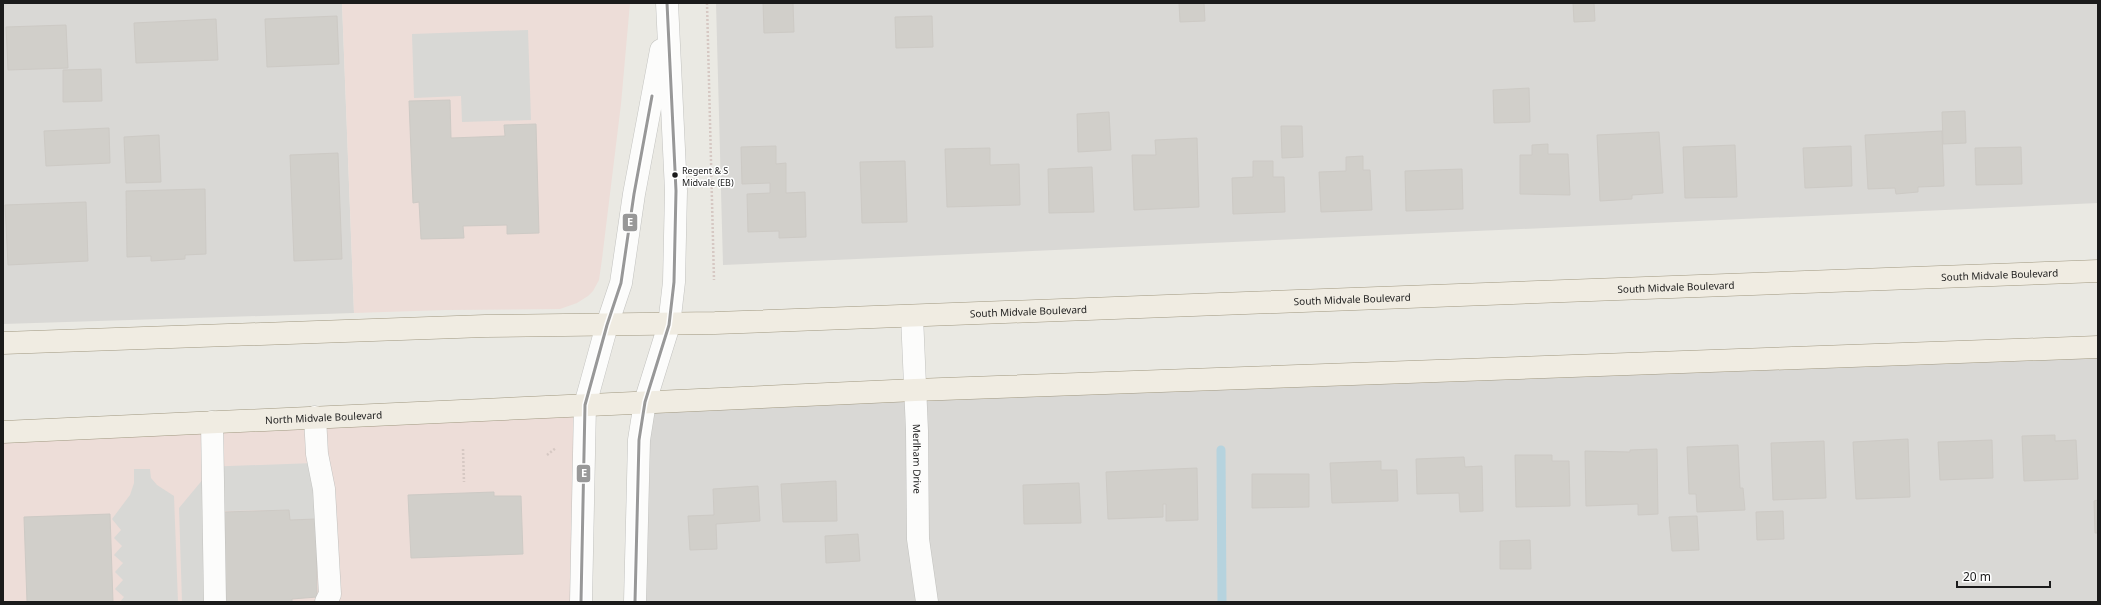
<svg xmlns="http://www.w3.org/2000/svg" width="2101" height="605" viewBox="0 0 2101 605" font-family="'Noto Sans',sans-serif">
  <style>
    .residential { fill: #d9d8d5 }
    .commercial { fill: #edddd8 }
    .parking { fill: #d8d8d5 }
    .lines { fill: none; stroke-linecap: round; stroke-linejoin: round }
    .stream { stroke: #b6d3de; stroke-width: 9 }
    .building { fill: #d1cfca; stroke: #cdcac5 }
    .minor-casing { stroke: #c2c2bf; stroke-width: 23 }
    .major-casing { stroke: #a09880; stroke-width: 23 }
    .path { stroke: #d6c8c3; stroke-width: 2.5; stroke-dasharray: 2 2; stroke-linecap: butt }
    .minor { stroke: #fcfcfb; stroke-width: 22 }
    .major { stroke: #f0ece2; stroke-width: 22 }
    .bus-1-casing { stroke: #fff; stroke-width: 6 }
    .bus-1 { stroke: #989898; stroke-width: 3 }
    .bus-dot { fill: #1b1b1b; stroke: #fff; stroke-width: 1.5 }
    .labels { text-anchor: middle; stroke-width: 3; stroke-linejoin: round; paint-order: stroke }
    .bus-label { font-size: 9px; fill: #1b1b1b; stroke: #fff; text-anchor: start }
    .street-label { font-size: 10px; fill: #1b1b1b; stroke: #fff }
    .line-badge { stroke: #fff; stroke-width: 1.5 }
    .badge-label { font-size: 11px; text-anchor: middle; font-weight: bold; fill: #fff }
  </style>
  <rect width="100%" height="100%" fill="#eae9e3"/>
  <g class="residential">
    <polygon points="3,3 342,3 354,313 3,324"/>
    <polygon points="716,3 2098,3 2098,203 723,265"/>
    <polygon points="2098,347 2098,602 635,602 645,402"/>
  </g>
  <g class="commercial">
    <polygon points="342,3 630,3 621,104 602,259 599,280 593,291 588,296 577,303 560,309 446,310 354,313"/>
    <polygon points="585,405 581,602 3,602 3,432"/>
  </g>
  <g class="parking">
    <polygon points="528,30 531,120 462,122 461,96 414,98 412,34"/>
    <polygon points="314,463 316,519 290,520 289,510 224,511 225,602 182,602 179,508 204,478 203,467"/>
    <polygon points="134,469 150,469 151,478 157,485 174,496 178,602 120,602 124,597 115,589 123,580 115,572 123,563 114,555 122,546 114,538 121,530 112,519 130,495 134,483"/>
  </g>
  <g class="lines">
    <polyline class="stream" points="1221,450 1222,602"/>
  </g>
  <g class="building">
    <polygon points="763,3 793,3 794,32 764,33"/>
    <polygon points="1179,3 1204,3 1205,21 1180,22"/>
    <polygon points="1573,3 1594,3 1595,21 1574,22"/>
    <polygon points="337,16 339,64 267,67 265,19"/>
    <polygon points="932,16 933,47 896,48 895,17"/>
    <polygon points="216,19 218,60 136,63 134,23"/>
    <polygon points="66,25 68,68 8,70 6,27"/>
    <polygon points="101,69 102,101 63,102 63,70"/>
    <polygon points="1529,88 1530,122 1494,123 1493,90"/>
    <polygon points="450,100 451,138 505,136 504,125 536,124 539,233 507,234 507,225 463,226 464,238 421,239 419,202 413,203 409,101"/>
    <polygon points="1965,111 1966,143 1943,144 1942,112"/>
    <polygon points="1109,112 1111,150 1078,152 1077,114"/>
    <polygon points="1281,126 1302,126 1303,157 1282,158"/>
    <polygon points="109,128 110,163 46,166 44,131"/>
    <polygon points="1942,131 1944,186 1918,187 1918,192 1896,194 1895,188 1868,189 1865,135"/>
    <polygon points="1659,132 1663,193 1632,195 1632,199 1600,201 1597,135"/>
    <polygon points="159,135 161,182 126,183 124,137"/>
    <polygon points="1197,138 1199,207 1134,210 1132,155 1156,155 1155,140"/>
    <polygon points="1548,144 1548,154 1568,154 1570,195 1520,194 1520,155 1532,155 1532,145"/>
    <polygon points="1735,145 1737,197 1685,198 1683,147"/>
    <polygon points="776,146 776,164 786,163 786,193 805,192 806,237 779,238 779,231 748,232 747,194 770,193 770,183 742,184 741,147"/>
    <polygon points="1851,146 1852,186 1805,188 1803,148"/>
    <polygon points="2021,147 2022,184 1976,185 1975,148"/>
    <polygon points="990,148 990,165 1019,164 1020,205 947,207 945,149"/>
    <polygon points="338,153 342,259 294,261 290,155"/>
    <polygon points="1363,156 1363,170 1370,170 1372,210 1321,212 1319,172 1346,171 1346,157"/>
    <polygon points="905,161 907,222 862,223 860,162"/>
    <polygon points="1253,161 1273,161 1273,177 1284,177 1285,212 1233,214 1232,178 1253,177"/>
    <polygon points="1092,167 1094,212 1049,213 1048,169"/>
    <polygon points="1462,169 1463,209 1406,211 1405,171"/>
    <polygon points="205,189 206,254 185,255 185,259 151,261 151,256 127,257 126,191"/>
    <polygon points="86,202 88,261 8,265 5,205"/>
    <polygon points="2055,435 2055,441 2076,440 2078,479 2024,481 2022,436"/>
    <polygon points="1908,439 1910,497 1856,499 1853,442"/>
    <polygon points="1992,440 1993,478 1940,480 1938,442"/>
    <polygon points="1824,441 1826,498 1773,500 1771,443"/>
    <polygon points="1738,445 1740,488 1743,488 1745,510 1697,512 1696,494 1689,494 1687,447"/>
    <polygon points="1657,449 1658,514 1638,515 1638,504 1586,506 1585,451 1630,452 1630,450"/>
    <polygon points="1515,455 1552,455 1552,461 1569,461 1570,506 1516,507"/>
    <polygon points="1464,457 1465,467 1482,466 1483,511 1460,512 1459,493 1417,494 1416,459"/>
    <polygon points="1381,461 1381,470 1397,470 1398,501 1332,503 1330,463"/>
    <polygon points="1197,468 1198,520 1166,521 1166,504 1163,504 1163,517 1108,519 1106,472"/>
    <polygon points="1252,474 1309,474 1309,507 1252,508"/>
    <polygon points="836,481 837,521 783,522 781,484"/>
    <polygon points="1079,483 1081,523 1024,524 1023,485"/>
    <polygon points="758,486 760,521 716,524 717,549 690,550 688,516 714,515 713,489"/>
    <polygon points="494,492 494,496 521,496 523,554 411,558 408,495"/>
    <polygon points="2098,500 2098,533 2095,533 2094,501"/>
    <polygon points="289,510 290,520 316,519 317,597 292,599 292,602 225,602 224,512"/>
    <polygon points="1783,511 1784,539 1757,540 1756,512"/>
    <polygon points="110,514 113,602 27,602 24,517"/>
    <polygon points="1697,516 1699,550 1672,551 1669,517"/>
    <polygon points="858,534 860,561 826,563 825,536"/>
    <polygon points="1530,540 1531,569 1500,569 1500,541"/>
  </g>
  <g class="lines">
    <g class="minor-casing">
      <g id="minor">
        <path id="s1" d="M912 316 917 431 918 539 927 602"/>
        <polyline points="315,417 317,454 324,489 330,594 326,602"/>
        <polyline points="212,422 215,602"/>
        <polyline points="581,602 585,405 607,325 621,283 634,194 661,50"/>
        <polyline points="635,602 639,440 645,402 669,325 674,282 676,191 667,3"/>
      </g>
    </g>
    <g class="major-casing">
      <g id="major">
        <path id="s2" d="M3 343 485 326 715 323 2098 271"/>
        <path id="s3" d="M3 432 915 390 2098 347"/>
      </g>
    </g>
    <g class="path">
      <polyline points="707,3 714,280"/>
      <polyline points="463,449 464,482"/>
      <polyline points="547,455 556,448"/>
    </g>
    <use href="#minor" class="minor"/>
    <use href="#major" class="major"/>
    <g class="bus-1-casing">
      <g id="bus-1">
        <polyline points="581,602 585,405 607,325 621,283 634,194 652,96"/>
        <polyline points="635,602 639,440 645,402 669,325 674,282 676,191 667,3"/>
      </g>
    </g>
    <use href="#bus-1" class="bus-1"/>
  </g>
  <circle class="bus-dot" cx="675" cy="175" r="3.5"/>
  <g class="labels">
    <g class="bus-label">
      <text x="682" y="174">Regent &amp; S<tspan x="682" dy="12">Midvale (EB)</tspan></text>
    </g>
    <g class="street-label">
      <text dy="4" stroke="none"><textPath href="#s2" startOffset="1998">South Midvale Boulevard</textPath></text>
      <text dy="4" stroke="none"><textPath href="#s2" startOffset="1674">South Midvale Boulevard</textPath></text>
      <text dy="4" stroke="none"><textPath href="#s2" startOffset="1350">South Midvale Boulevard</textPath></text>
      <text dy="4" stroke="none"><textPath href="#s2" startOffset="1026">South Midvale Boulevard</textPath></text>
      <text dy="4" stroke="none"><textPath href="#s3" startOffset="321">North Midvale Boulevard</textPath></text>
      <text dy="4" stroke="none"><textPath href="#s1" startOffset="143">Merlham Drive</textPath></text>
    </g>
  </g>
  <g class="line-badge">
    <rect x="622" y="213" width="16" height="19" rx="4" fill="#989898"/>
    <rect x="576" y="464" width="15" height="19" rx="4" fill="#989898"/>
  </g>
  <g class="badge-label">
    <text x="630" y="226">E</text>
    <text x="584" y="477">E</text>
  </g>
  <rect width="2101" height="605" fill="none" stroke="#1b1b1b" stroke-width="8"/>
  <path d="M1957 581v6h93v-6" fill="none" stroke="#1b1b1b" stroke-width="2"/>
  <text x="1963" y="581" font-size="12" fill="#1b1b1b" stroke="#ffffff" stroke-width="3" paint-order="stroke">20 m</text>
</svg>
